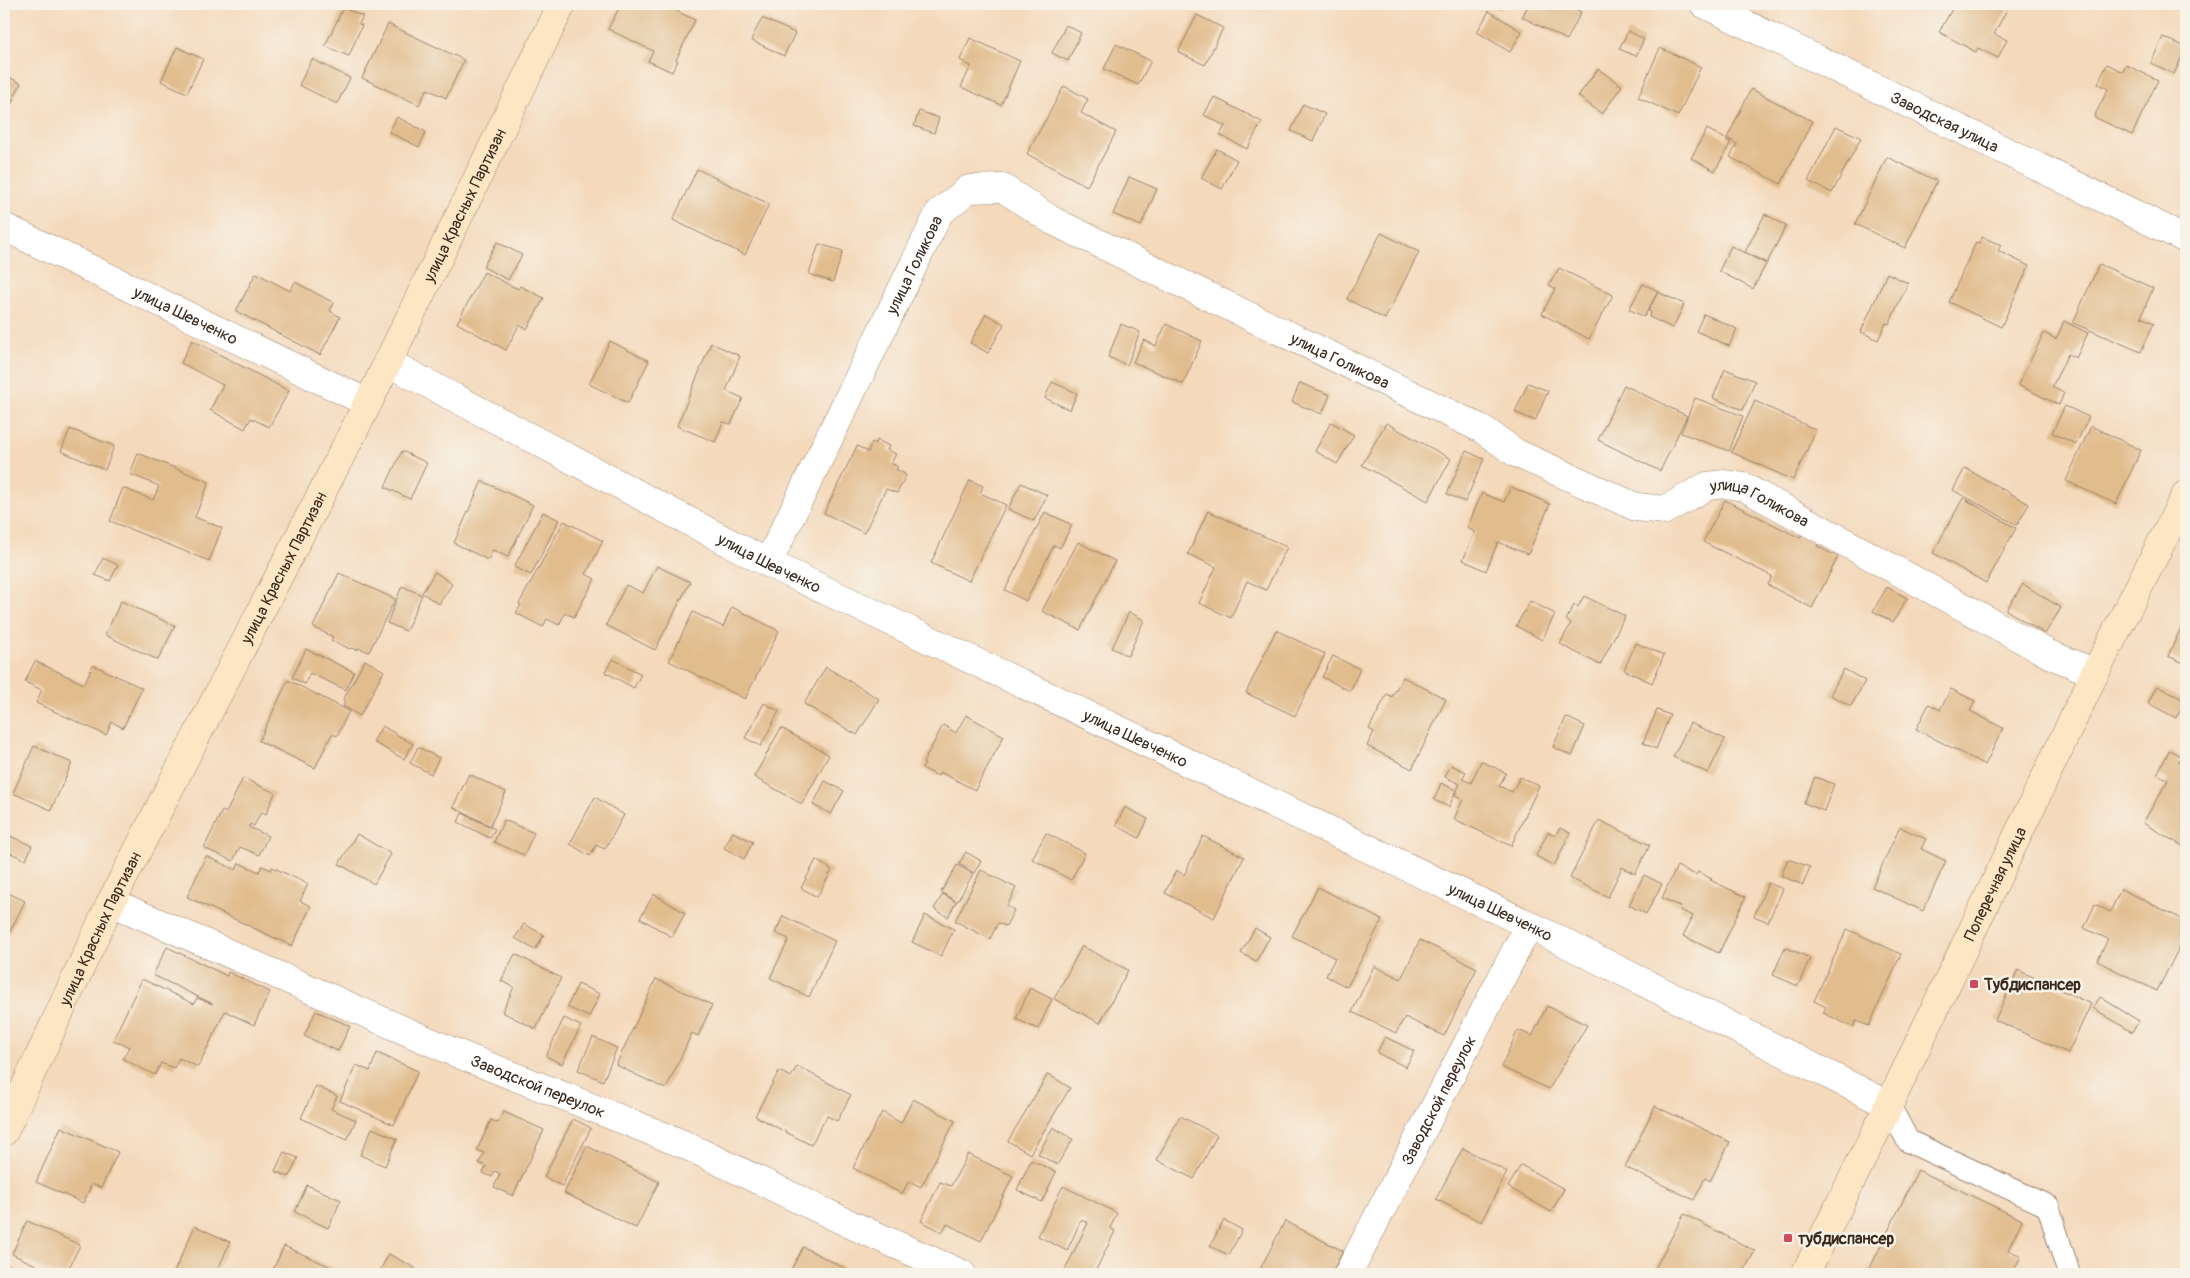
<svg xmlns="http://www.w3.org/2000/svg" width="2190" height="1278" viewBox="0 0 2190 1278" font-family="Pangolin,sans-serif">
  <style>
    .building { fill: #e1bc8d }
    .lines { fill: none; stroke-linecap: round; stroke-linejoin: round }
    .lane-casing { stroke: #98826c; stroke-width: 24 }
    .street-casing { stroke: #98826c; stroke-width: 29 }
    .secondary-casing { stroke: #98826c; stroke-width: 29 }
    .lane { stroke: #fff; stroke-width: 22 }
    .street { stroke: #fff; stroke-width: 28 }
    .secondary { stroke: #fce6c4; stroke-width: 28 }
    .poi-dot { fill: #d1495b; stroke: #f7f3e8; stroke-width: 2 }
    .labels { text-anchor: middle; stroke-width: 5; stroke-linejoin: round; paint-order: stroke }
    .street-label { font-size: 16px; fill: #3b2a1e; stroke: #f7f3e8 }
    .poi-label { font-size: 16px; font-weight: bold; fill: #3b2a1e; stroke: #f7f3e8; text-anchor: start }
  </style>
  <rect width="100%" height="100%" fill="#f7f3e8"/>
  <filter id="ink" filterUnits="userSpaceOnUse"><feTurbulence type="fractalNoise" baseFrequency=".02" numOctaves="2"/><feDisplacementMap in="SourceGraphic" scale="10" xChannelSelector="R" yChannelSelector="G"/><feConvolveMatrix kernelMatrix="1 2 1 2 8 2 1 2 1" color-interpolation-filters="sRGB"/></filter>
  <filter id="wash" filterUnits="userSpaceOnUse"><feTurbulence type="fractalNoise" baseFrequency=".0096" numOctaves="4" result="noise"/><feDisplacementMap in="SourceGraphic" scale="20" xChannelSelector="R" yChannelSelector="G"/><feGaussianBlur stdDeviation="1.12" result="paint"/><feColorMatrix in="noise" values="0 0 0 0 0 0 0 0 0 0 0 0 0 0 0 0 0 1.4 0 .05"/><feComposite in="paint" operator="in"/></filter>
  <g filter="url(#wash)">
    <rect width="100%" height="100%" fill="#f4d9bb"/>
    <g id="blocks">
      <g class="building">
        <polygon points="621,4 662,4 695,20 676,60 678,61 672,72 648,61 653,51 608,29"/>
        <polygon points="1493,4 1504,4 1501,9"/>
        <polygon points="1529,4 1566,4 1581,12 1567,40 1522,17"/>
        <polygon points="1955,4 2010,4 1994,34 2007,40 1998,58 1978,48 1976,52 1939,32"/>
        <polygon points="343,8 363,16 359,24 362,25 349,56 325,46"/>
        <polygon points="1489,11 1522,32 1510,52 1477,32"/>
        <polygon points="1197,15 1223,28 1205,65 1178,52"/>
        <polygon points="762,18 795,33 784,56 751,40"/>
        <polygon points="388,24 464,60 446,98 427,89 419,105 362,78"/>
        <polygon points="1066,25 1081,33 1068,61 1052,53"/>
        <polygon points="1628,31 1644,39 1636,56 1619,49"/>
        <polygon points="2163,37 2186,47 2174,74 2151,63"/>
        <polygon points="970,38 1020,61 1001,105 961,87 971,66 960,60"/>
        <polygon points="1116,44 1151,61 1138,85 1104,69"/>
        <polygon points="177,47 203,59 187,93 161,81"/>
        <polygon points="1660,48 1701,67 1678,116 1638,97"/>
        <polygon points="312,59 350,78 337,104 299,85"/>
        <polygon points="2107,64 2123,72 2126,65 2158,80 2132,135 2094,117 2108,89 2098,84"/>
        <polygon points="1598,69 1622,86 1602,114 1578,96"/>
        <polygon points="4,75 21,83 4,119"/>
        <polygon points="1064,86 1088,99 1081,113 1116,132 1087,186 1027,154"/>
        <polygon points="1751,89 1812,121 1781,184 1730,157 1737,144 1727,138"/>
        <polygon points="1214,97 1262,122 1247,149 1220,135 1225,126 1204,115"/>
        <polygon points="1303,104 1325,114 1313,141 1291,131"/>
        <polygon points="919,111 939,118 934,133 914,126"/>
        <polygon points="397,117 426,132 419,147 389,132"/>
        <polygon points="1836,126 1861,138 1832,193 1808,181"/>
        <polygon points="1707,129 1731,142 1715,171 1691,158"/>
        <polygon points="1217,149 1237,160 1222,189 1201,178"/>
        <polygon points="1887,157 1937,181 1905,248 1855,224"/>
        <polygon points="697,169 769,204 745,255 673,220"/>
        <polygon points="1129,177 1157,189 1141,226 1113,214"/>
        <polygon points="1765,214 1786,226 1767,263 1745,252"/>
        <polygon points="1381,233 1419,252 1385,319 1347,299"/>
        <polygon points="1982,237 2001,245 1998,251 2029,266 2001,327 1949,302 1976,242 1979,243"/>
        <polygon points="497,242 522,255 508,280 483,267"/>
        <polygon points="819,244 843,251 833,282 809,274"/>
        <polygon points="1731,246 1766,264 1753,289 1719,271"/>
        <polygon points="2099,264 2153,288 2141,317 2154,323 2141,352 2073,323"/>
        <polygon points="1559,268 1613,295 1589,339 1542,314 1555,289 1549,285"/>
        <polygon points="484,272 518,289 520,286 544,298 527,329 519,325 506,350 457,323"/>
        <polygon points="256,273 290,291 295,282 334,303 330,311 340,317 320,355 236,311"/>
        <polygon points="1887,273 1908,283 1889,324 1886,323 1878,340 1861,332"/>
        <polygon points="1643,284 1658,291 1644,317 1629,309"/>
        <polygon points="1658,292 1684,304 1673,328 1649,317 1651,312 1648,311"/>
        <polygon points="986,314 1004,324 988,353 970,343"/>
        <polygon points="1704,314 1737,329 1729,346 1696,331"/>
        <polygon points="2064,321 2088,333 2076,358 2068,354 2052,387 2064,393 2059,405 2018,385 2044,333 2056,339"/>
        <polygon points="1121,324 1140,332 1127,365 1108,357"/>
        <polygon points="1166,324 1202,341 1183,384 1133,362 1144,340 1156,346"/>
        <polygon points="192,340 289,391 269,427 251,418 245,429 210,410 223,385 181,363"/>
        <polygon points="610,341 649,361 628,403 589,384"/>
        <polygon points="711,343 740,356 726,391 743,398 731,424 723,422 715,442 677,426"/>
        <polygon points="1725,369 1755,381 1743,410 1713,398"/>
        <polygon points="1052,382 1077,393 1070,410 1045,398"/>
        <polygon points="1300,383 1330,395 1322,414 1292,402"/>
        <polygon points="1528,383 1548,391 1535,421 1515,412"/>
        <polygon points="1624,385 1687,416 1660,471 1598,440"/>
        <polygon points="1695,398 1743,416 1729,451 1681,433"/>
        <polygon points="1755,401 1816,430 1793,480 1731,452"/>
        <polygon points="2065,406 2089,417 2076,444 2052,433"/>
        <polygon points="1331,422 1354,435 1337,464 1315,451"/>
        <polygon points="1386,423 1451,459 1428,501 1362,465"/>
        <polygon points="2091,426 2141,450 2116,504 2066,481"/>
        <polygon points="70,429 114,446 105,470 61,451"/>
        <polygon points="877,440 889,446 887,450 896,454 891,463 898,467 896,469 906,475 897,493 886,489 864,533 824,513 857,446 868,452 872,442 875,444"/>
        <polygon points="402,451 427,463 410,499 385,487"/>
        <polygon points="1466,451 1484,459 1465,502 1447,494"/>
        <polygon points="138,453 209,482 195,517 222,528 209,561 110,521 123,488 153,500 159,486 130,474"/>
        <polygon points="1965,468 2029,504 2017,525 1953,490"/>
        <polygon points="970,480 983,486 980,493 1006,505 969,581 931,563"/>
        <polygon points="482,481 533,505 508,557 493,550 488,560 454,543"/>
        <polygon points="1021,483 1047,495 1034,521 1008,509"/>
        <polygon points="1511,487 1550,504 1528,554 1498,542 1486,571 1463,560 1475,532 1467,528 1482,493 1504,502"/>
        <polygon points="1963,498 2016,528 1986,583 1933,553"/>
        <polygon points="1725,500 1800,538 1803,532 1820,540 1817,546 1838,557 1812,608 1768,585 1772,576 1703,542"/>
        <polygon points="1208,511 1287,547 1266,590 1247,581 1231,618 1199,603 1216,567 1188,554"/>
        <polygon points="543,512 559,520 531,575 514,567"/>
        <polygon points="1045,512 1072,525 1060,548 1054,545 1026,601 1005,590"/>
        <polygon points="564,521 603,541 586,574 595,579 574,617 565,613 559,625 547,619 543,627 516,613 521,605 519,604"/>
        <polygon points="1078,542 1115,561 1080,630 1042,611"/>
        <polygon points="103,558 118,565 110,581 95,575"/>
        <polygon points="657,566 690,582 655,650 606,625 626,585 643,593"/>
        <polygon points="435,572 452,584 439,604 422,593"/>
        <polygon points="339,573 395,599 369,652 358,648 357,650 351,648 350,649 331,640 333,637 313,627"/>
        <polygon points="2023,584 2061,608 2045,634 2006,610"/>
        <polygon points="402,586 422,595 406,631 387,623"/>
        <polygon points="1887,587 1907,598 1893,622 1873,611"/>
        <polygon points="1584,596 1625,616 1600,665 1560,644 1571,623 1566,620 1574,605 1578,607"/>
        <polygon points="121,601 175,626 158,660 105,635"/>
        <polygon points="1530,601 1555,614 1542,640 1516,626"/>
        <polygon points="732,607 779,631 745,699 669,661 693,612 723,627"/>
        <polygon points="1129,612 1144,620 1128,656 1112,648"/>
        <polygon points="2186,617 2186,664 2168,656"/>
        <polygon points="1276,630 1325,654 1295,716 1246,693"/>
        <polygon points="1636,643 1664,655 1652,683 1624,670"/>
        <polygon points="306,649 354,672 346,690 310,673 305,684 292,678"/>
        <polygon points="1333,656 1360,669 1350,691 1322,677"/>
        <polygon points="613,659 641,674 634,688 605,672"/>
        <polygon points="365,660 384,671 360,716 343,706 345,701 343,700"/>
        <polygon points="35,661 84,684 93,665 142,688 123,728 112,722 106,735 36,703 42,690 25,682"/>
        <polygon points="826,667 879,699 857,735 804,704"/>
        <polygon points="1844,669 1865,681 1851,706 1830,695"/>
        <polygon points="1403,677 1446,699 1412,769 1367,746 1374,732 1369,729 1387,694 1392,697"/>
        <polygon points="288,680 349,711 337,736 332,734 315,768 259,741"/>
        <polygon points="2157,686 2186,701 2176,718 2148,703"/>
        <polygon points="1951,689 1975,701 1970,711 2003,728 1985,765 1916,729 1929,704 1940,710"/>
        <polygon points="764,703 779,711 761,746 745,738"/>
        <polygon points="1657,710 1670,715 1656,749 1643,743"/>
        <polygon points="966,715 1004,736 975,790 940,772 938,776 922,768 925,764 923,763 943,725 956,733"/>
        <polygon points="1566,717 1585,726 1572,756 1553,747"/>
        <polygon points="1690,723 1725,739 1708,773 1673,757"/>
        <polygon points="382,726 413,744 404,759 373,742"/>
        <polygon points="781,728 829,755 802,804 754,777"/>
        <polygon points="34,746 72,763 51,810 13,793"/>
        <polygon points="418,747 439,758 431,774 410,763"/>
        <polygon points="2170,750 2181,757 2178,761 2186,766 2186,848 2143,823 2168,780 2157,774"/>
        <polygon points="1481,761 1506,773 1499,786 1512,792 1520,777 1539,786 1511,846 1454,819 1463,799 1455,795 1460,784 1445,777 1451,765 1466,772 1462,779 1471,783"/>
        <polygon points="469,774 506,792 490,826 453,807"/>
        <polygon points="1815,777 1834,784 1824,811 1804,803"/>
        <polygon points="243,778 275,793 266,814 261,812 254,826 250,824 249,827 268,836 259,855 240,847 233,861 204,848 222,811 226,813"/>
        <polygon points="825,781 844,791 831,814 813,805"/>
        <polygon points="1441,783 1456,790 1449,807 1434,800"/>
        <polygon points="595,797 624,815 605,849 596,845 590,856 570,844"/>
        <polygon points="1125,807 1148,819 1139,838 1116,825"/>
        <polygon points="462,813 495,829 490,838 458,822"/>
        <polygon points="504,820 534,833 524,855 494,842"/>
        <polygon points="1599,820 1650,845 1635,874 1622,867 1608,897 1570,878"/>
        <polygon points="1900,827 1926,839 1921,849 1946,861 1923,911 1872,887"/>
        <polygon points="1560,828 1570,833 1554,866 1536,856 1548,832 1555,836"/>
        <polygon points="733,832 753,842 744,859 724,848"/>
        <polygon points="4,833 32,846 26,860 4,850"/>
        <polygon points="1046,833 1085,853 1071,880 1032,859"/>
        <polygon points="357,834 391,854 374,884 339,864"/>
        <polygon points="1203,836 1244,857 1214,918 1165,893 1176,870 1184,875"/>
        <polygon points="966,852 981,861 974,873 959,864"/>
        <polygon points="206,856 236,870 239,863 259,872 262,866 271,870 272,867 308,884 300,901 311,906 292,946 187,897"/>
        <polygon points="1788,859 1810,867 1803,885 1781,876"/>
        <polygon points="816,860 832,870 817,897 801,888"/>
        <polygon points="957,865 973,874 957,902 941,892"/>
        <polygon points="1677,866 1696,875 1698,872 1712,879 1710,880 1746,897 1719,953 1683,936 1693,916 1680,910 1681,907 1662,898"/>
        <polygon points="981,870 1016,888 1007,906 1014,910 1006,926 998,923 990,939 955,921"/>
        <polygon points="1644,875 1662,884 1646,914 1629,905"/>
        <polygon points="1768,883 1783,889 1768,922 1754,916"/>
        <polygon points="1318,887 1382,920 1347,987 1326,976 1335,958 1292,936"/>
        <polygon points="2121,889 2186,921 2186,934 2157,991 2097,961 2108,939 2084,928 2095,904 2110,912"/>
        <polygon points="4,891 25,901 4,944"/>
        <polygon points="654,894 685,913 672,937 640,918"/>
        <polygon points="943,894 956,902 948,917 934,909"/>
        <polygon points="925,915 954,929 941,956 912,942"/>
        <polygon points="783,916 835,941 809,997 770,978 789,939 775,933"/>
        <polygon points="524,924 544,935 535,950 515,938"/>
        <polygon points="1255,928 1270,937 1256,961 1241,953"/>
        <polygon points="1847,929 1901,954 1869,1026 1856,1021 1853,1027 1823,1013 1826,1007 1814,1001"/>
        <polygon points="1420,940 1477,968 1444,1036 1405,1017 1396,1033 1352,1012 1374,966 1401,979"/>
        <polygon points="1082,946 1128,970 1100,1023 1054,999"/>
        <polygon points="167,947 227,976 228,972 270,992 254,1025 225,1011 198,1067 179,1058 174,1068 161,1063 155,1075 123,1059 129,1047 113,1040 142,979 194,1004 197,998 213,1004 153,975"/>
        <polygon points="1785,947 1810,958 1798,986 1773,975"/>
        <polygon points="515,954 561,978 536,1029 502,1012 514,987 501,981"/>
        <polygon points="2018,970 2091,1004 2068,1053 1995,1020"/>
        <polygon points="656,979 712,1005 698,1036 692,1033 666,1089 616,1065"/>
        <polygon points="578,984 600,994 589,1017 567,1007"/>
        <polygon points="1030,988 1052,999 1038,1029 1016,1019"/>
        <polygon points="2100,997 2139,1021 2132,1032 2093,1008"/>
        <polygon points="1547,1006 1587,1025 1549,1089 1501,1067 1518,1030 1532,1036"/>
        <polygon points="316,1011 350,1026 338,1051 304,1036"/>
        <polygon points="564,1018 581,1026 562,1064 546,1056"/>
        <polygon points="593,1037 617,1048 603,1081 578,1070"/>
        <polygon points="1385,1037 1414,1051 1406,1067 1377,1053"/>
        <polygon points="377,1053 418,1071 394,1125 340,1101 356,1065 370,1071"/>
        <polygon points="797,1066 851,1095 837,1121 827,1116 811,1145 755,1116 779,1071 791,1077"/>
        <polygon points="1048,1074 1070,1088 1030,1154 1008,1141"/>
        <polygon points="316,1086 337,1096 331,1109 356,1120 347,1140 301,1118"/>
        <polygon points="913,1099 955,1121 921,1187 909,1181 902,1194 853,1168 882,1112 901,1123"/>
        <polygon points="1655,1106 1730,1142 1710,1181 1705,1178 1694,1200 1625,1167"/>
        <polygon points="504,1112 544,1130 513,1196 494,1187 500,1174 495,1171 492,1177 483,1173 486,1166 479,1163 484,1153 477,1150 491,1120 498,1123"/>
        <polygon points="1180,1116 1217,1135 1194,1179 1157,1160"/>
        <polygon points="573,1119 591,1128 562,1186 544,1177"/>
        <polygon points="61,1127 118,1152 101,1188 92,1184 83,1203 36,1182"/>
        <polygon points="1053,1127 1073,1139 1057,1165 1038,1154"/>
        <polygon points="372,1128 397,1139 385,1166 360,1155"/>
        <polygon points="587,1146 659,1182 636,1228 564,1193"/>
        <polygon points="1463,1148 1507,1172 1481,1222 1436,1199"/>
        <polygon points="284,1152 298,1158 289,1177 275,1171"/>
        <polygon points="968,1154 1013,1176 981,1241 947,1224 942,1232 921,1221 940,1182 951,1186"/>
        <polygon points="1031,1160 1056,1172 1042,1202 1017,1190"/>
        <polygon points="1521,1165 1564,1189 1551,1212 1508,1187"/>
        <polygon points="1918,1170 2022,1220 2008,1250 2021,1256 2012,1274 1867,1274"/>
        <polygon points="307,1185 341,1200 328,1228 295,1212"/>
        <polygon points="1063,1186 1117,1213 1110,1228 1115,1231 1094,1274 1069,1274 1064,1272 1088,1223 1081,1220 1067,1251 1038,1236"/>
        <polygon points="1684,1214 1755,1251 1742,1274 1652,1274"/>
        <polygon points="1224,1220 1242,1230 1229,1255 1210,1246"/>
        <polygon points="27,1221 80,1245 66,1274 55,1274 12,1254"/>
        <polygon points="1285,1221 1343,1251 1331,1274 1258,1273"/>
        <polygon points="195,1226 230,1242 216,1274 178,1274 174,1272"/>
        <polygon points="284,1246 340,1271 339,1274 271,1274"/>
        <polygon points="803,1247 856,1274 789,1274"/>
        <polygon points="389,1254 415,1268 411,1274 378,1274"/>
        <polygon points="4,1264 27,1274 4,1274"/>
      </g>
    </g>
  </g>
  <g filter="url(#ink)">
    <use href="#blocks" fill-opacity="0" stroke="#98826c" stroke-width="1"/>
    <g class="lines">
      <g class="lane-casing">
        <polyline id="lane" points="1889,1105 1908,1141 2048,1206 2069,1274"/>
      </g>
      <g class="street-casing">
        <g id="street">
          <path id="s1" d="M1704 4 2186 239"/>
          <path id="s2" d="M4 227 368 403"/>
          <path id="s3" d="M387 362 768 563 1529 925 1889 1105"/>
          <path id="s4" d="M768 563 939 213 969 189 1003 188 1053 221 1482 429 1516 453 1636 507 1665 510 1707 486 1725 484 1744 487 2049 654 2095 673"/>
          <path id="s5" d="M111 902 456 1053 683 1144 852 1225 962 1274"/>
          <path id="s6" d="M1348 1274 1529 925"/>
        </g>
      </g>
      <g class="secondary-casing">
        <g id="secondary">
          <path id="s7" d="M4 1132 111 902 368 403 562 4"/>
          <path id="s8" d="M1805 1274 1889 1105 2095 673 2186 494"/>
        </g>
      </g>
      <use href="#lane" class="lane"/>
      <use href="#street" class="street"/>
      <use href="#secondary" class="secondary"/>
    </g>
  </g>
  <g class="poi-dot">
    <rect x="1969" y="979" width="10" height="10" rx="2.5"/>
    <rect x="1783" y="1233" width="10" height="10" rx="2.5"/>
  </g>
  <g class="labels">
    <g class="street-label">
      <text dy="6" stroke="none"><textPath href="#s1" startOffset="268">Заводская улица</textPath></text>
      <text dy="6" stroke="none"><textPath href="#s7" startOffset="1035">улица Красных Партизан</textPath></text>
      <text dy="6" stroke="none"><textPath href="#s4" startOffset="332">улица Голикова</textPath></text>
      <text dy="6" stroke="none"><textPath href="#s2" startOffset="202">улица Шевченко</textPath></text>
      <text dy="6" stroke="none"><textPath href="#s4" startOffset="841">улица Голикова</textPath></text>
      <text dy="6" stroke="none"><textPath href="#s4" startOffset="1306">улица Голикова</textPath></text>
      <text dy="6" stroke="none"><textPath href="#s3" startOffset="432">улица Шевченко</textPath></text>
      <text dy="6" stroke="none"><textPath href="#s7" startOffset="630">улица Красных Партизан</textPath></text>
      <text dy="6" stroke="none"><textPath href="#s3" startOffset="838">улица Шевченко</textPath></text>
      <text dy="6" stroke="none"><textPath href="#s8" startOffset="434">Поперечная улица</textPath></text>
      <text dy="6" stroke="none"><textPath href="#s3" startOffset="1242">улица Шевченко</textPath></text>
      <text dy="6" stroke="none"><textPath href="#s7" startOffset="225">улица Красных Партизан</textPath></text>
      <text dy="6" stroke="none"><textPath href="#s5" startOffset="465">Заводской переулок</textPath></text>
      <text dy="6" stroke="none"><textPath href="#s6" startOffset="196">Заводской переулок</textPath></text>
    </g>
    <g class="poi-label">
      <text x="1984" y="990">Тубдиспансер</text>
      <text x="1798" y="1244">тубдиспансер</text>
    </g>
  </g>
  <rect width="2190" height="1278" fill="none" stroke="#f7f3e8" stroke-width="20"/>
</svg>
